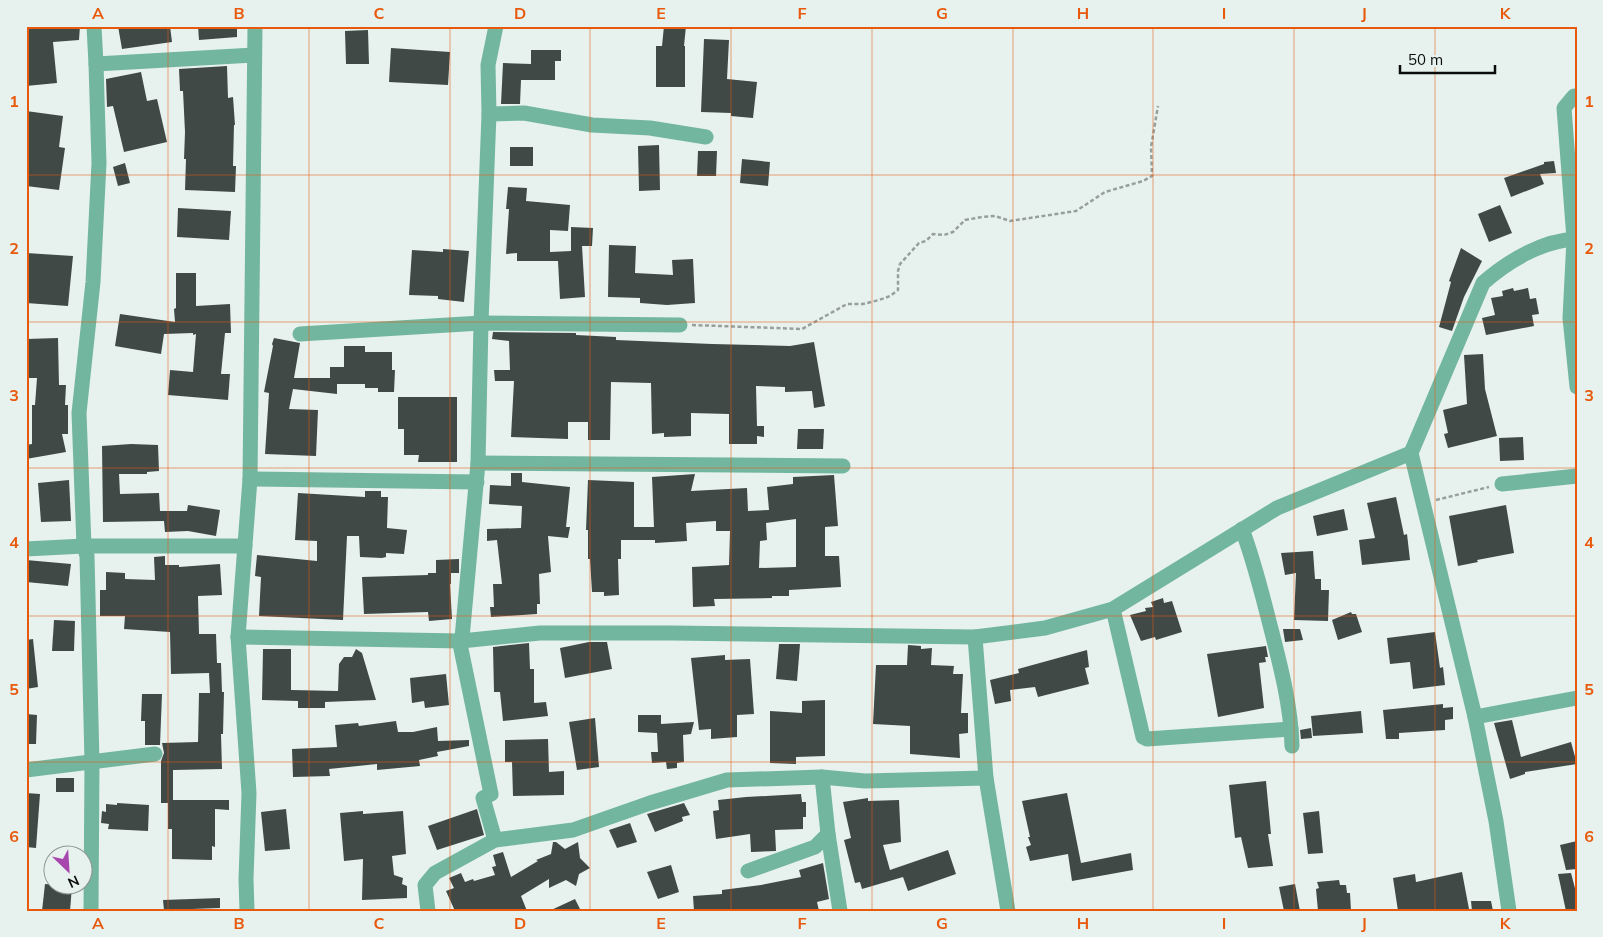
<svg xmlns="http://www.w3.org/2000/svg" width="1603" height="937" viewBox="0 0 1603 937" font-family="Mulish,sans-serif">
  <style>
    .building { fill: #404945; fill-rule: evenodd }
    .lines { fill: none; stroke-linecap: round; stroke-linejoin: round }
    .path { stroke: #979f9d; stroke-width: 2.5; stroke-dasharray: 4 2.5; stroke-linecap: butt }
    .minor { stroke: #73b6a0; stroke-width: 15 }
    .grid { fill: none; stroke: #e8590c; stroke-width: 1; stroke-opacity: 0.55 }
    .neatline { fill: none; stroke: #e8590c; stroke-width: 2 }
    .grid-label { font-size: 16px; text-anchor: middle; font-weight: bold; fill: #e8590c }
  </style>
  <rect width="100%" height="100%" fill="#e7f2ee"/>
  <g class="building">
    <polygon points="26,26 80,26 79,40 53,42 57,83 26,86"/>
    <polygon points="118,26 170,26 172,42 122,49"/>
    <polygon points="198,26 237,26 237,37 199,40"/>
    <polygon points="664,26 686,26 684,46 685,46 685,87 656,87 656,46 662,46"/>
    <polygon points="368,30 369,64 346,64 345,31"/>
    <polygon points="704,39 729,40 727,79 757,82 753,118 731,116 731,113 701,112"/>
    <polygon points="391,48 450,52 448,85 389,82"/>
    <polygon points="531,50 561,50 561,61 555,61 555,80 521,80 520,104 501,104 503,63 531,64"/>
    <polygon points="227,66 228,98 233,97 235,125 234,125 233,166 236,166 235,192 185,190 186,159 184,159 185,132 183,91 180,91 179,69"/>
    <polygon points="141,72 147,101 157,99 167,142 124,152 113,106 107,107 106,79"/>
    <polygon points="26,111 63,116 59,147 65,148 59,190 26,186"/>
    <polygon points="659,145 660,190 639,191 638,146"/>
    <rect x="510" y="147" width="23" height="19"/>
    <polygon points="698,151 717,151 716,176 697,176"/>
    <polygon points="742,159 770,162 768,186 740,183"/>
    <polygon points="1554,161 1556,173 1540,174 1544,184 1511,197 1504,178 1544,164 1544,162"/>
    <polygon points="125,163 130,183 118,186 113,167"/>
    <polygon points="508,187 527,188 526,201 570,205 568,231 550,230 550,252 571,251 571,227 593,228 592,246 582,246 585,297 560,299 558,261 517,261 517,253 506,254 509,209 506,209"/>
    <polygon points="1500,205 1512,233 1489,242 1478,214"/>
    <polygon points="178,208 231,211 229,240 177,237"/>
    <polygon points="609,245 636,246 635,273 673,275 672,260 693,259 695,303 667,305 640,303 640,298 608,297"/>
    <polygon points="1461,248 1482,261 1464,297 1452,331 1439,327 1451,282 1449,281"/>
    <polygon points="443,249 469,251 464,302 438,299 438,296 409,295 412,250 443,252"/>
    <polygon points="26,253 73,256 68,306 26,303"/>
    <polygon points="176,273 196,273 196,306 230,304 231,333 225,333 221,374 230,374 228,400 168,395 170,370 193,372 196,334 193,335 193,333 164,334 161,354 115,346 120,314 175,322 174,309 176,308"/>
    <polygon points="1513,288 1514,291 1528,288 1530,299 1536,298 1539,314 1532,315 1534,326 1486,335 1482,318 1495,315 1491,298 1503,296 1502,291"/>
    <polygon points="493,332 576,333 576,335 616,337 616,340 712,344 790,346 814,342 825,406 814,408 812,391 785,392 785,387 756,386 757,426 764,426 764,437 757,436 757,444 729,444 729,414 691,413 691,436 664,437 664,433 652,434 651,383 611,382 610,440 588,440 588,422 568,422 568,439 511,437 514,381 495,381 494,370 510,370 509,341 492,339"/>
    <polygon points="58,338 59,385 66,385 65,405 68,405 68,434 62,434 66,452 26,459 26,445 32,444 32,405 35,405 37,378 26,378 26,339"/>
    <polygon points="274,338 300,343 294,378 330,378 330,367 344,367 344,346 365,346 365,352 392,352 392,370 395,370 394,392 378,392 378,388 365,388 365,384 337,384 337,394 293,389 289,409 318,410 316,456 265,454 269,393 264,392 273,346 272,344"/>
    <polygon points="1483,354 1485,389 1497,436 1448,448 1444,434 1448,433 1443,410 1467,404 1464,355"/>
    <polygon points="398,397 457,397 457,462 418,462 419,455 404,455 404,429 398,429"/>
    <polygon points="798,429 824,429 823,449 797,449"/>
    <polygon points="1523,437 1524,460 1500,461 1499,438"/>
    <polygon points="131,444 158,445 159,471 147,472 147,474 119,474 120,494 159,493 160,511 187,511 188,505 220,510 216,536 188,531 165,532 164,521 103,522 102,446"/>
    <polygon points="511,473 522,473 522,482 570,487 566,527 570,527 568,538 548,536 551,572 539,574 540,604 537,604 537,614 491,617 490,607 494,607 493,584 502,584 497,540 487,541 487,529 521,528 522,506 489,504 490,485 511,486"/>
    <path d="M695 474 691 491 747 488 748 511 769 510 767 487 793 484V477L834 475 838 526 825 527V556H839L841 587 789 590V596H772V598L714 599 715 606 693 607 692 567 729 565 730 531H716V521L686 523 687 541 655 543V540H621V559H618L619 595 604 596V592H592L590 559H588V530H586L588 480 634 482V527H654L652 477ZM796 519V567L759 568 760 541 767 540 766 523Z"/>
    <polygon points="69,480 71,521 41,522 38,483"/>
    <polygon points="365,491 381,491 381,497 388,497 387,528 407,530 404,554 386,553 386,557 382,558 360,557 359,536 347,536 343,620 259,616 261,577 255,576 257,555 317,561 317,541 295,540 298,493 365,497"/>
    <polygon points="1396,497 1404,535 1407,534 1410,560 1362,565 1359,540 1375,538 1367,503"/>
    <polygon points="1506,505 1514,553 1477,560 1478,562 1458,566 1449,516"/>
    <polygon points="1344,509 1348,530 1317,536 1313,516"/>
    <polygon points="1313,551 1315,579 1321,579 1321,590 1329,590 1328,621 1294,620 1296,573 1285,575 1281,553"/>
    <polygon points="165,556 165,565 179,565 179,567 220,564 222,595 198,596 199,634 216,634 217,663 221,663 222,692 224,692 223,734 221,734 222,769 173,770 173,800 229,800 229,810 215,809 215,847 212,846 212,860 172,859 172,829 168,829 168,803 161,803 161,761 164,753 162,743 198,742 199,693 210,693 209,673 171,674 170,632 124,629 125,616 100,616 100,590 106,590 106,572 125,573 125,579 155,580 154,557"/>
    <polygon points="459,559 459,573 451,573 451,584 450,584 452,619 429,621 428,612 364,614 362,577 428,575 428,573 436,573 436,560"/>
    <polygon points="26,560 71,564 68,586 26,582"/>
    <polygon points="1163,598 1164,603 1172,601 1182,632 1156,640 1155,637 1141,641 1130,615 1146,611 1145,608 1153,607 1151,602"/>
    <polygon points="1351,612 1352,614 1356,614 1362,632 1338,640 1332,620"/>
    <polygon points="54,620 75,621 74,651 52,651"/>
    <polygon points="1283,629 1300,629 1303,640 1285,642"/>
    <polygon points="1435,632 1440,668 1443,667 1445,685 1413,689 1410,662 1390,664 1387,638"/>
    <polygon points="33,639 38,687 26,689 26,640"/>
    <polygon points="589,642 607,642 612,669 565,678 560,648"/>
    <polygon points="529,643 530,669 534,669 534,703 546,702 548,716 503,721 500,692 494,692 493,647"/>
    <polygon points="779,644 800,644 797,681 776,679"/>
    <polygon points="908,645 921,646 921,649 932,648 931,665 954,666 953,674 963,674 961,713 968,713 968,733 959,734 960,758 910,754 910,726 873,724 876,665 907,665"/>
    <polygon points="1266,646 1268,657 1265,657 1266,662 1259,663 1264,708 1218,717 1207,654"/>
    <polygon points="263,649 291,649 291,690 338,691 339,664 344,657 352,657 356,649 362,653 376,700 325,702 325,708 298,708 298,701 262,700"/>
    <polygon points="1087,650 1089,667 1085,668 1089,684 1038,697 1035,687 1010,690 1011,701 995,704 990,680 1019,673 1018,669"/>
    <polygon points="725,655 725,660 750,659 754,714 737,715 737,737 711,739 711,729 699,730 691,658"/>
    <polygon points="446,674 449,705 425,708 424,701 412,703 410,678"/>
    <polygon points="142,694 162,694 160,745 145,745 145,721 141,721"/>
    <polygon points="825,700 825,756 796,757 796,764 770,763 770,711 802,713 802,701"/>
    <polygon points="1443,704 1443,708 1453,707 1453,719 1445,720 1445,730 1399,733 1399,739 1386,739 1383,710"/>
    <polygon points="1361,711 1363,733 1313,736 1311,716"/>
    <polygon points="26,714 37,715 36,744 26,744"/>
    <polygon points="638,715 661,715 661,724 694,722 691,734 683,735 684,762 677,763 677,768 667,769 666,762 652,763 651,752 658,752 657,733 638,732"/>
    <polygon points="595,718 599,767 577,770 569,722"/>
    <polygon points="1512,720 1521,757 1571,742 1577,764 1525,772 1525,774 1510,779 1494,723"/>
    <polygon points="396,721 398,732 413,732 437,727 438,741 469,740 469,746 437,752 438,756 419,760 420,766 377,770 377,764 329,769 330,776 293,777 292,749 337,747 335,725 358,723 359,726"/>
    <polygon points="1311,728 1312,738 1301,739 1300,730"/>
    <polygon points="548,739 549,772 564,771 564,795 513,796 512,762 505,762 505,740"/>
    <rect x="56" y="778" width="18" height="14"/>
    <polygon points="1266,781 1271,834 1268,834 1273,866 1248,868 1241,837 1235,838 1229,785"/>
    <polygon points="26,793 40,794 36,848 26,847"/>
    <polygon points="1067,793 1081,863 1131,853 1133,870 1072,881 1068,854 1030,861 1026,847 1031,845 1028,837 1030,837 1022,801"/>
    <polygon points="801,794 802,802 806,802 806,817 803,817 803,829 775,830 776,851 751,852 750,834 716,839 713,811 719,810 718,800 746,797"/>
    <polygon points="868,798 868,801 899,800 901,842 883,845 890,870 948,850 956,874 908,891 903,877 862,889 860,882 855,883 844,840 851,838 843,802"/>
    <polygon points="117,803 149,805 148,831 108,829 109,824 101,823 102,811 106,812 106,804 117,805"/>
    <polygon points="684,803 690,815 682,817 683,821 655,832 647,814"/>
    <polygon points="286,809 290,849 265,851 261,812"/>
    <polygon points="477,809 484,835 437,850 428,826"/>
    <polygon points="363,811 363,814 403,811 406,854 392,856 394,875 403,878 402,884 407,886 407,898 362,900 363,859 344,861 340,813"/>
    <polygon points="1319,811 1323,853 1308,854 1303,813"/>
    <polygon points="630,823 637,842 617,848 609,830"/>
    <polygon points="1577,841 1577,869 1566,870 1560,845"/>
    <polygon points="553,842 556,842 565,849 578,842 580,858 590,868 579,874 576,886 566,880 549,888 549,879 521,896 527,911 455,911 446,891 454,888 449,878 461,873 465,882 473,879 474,881 495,875 492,867 496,866 493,855 503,852 511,877 538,861 536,860 551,854"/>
    <polygon points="823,863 829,899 817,902 819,911 694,911 693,896 722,894 722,890 761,885 801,877 799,870"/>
    <polygon points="671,865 679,892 658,899 647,872"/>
    <polygon points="1462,872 1469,909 1459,911 1398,911 1393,878 1415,874 1416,882"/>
    <polygon points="1571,873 1577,896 1577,911 1566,911 1558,874"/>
    <polygon points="1339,880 1340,885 1346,885 1347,893 1350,893 1351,911 1318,911 1316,889 1319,888 1317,882"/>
    <polygon points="45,884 72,886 70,911 42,911"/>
    <polygon points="1295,884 1300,911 1284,911 1279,887"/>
    <polygon points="220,898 220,908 164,910 163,900"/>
    <polygon points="575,899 581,911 549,911"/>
    <polygon points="1471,901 1491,901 1493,911 1472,911"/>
  </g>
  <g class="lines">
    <g class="path">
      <polyline points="692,325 802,329 847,304 863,304 879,300 890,296 898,290 898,271 900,264 919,243 926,241 933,234 944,235 953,232 965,220 982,217 995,216 1010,221 1076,211 1105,192 1143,181 1152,176 1151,147 1158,106"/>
      <polyline points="1436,500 1489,487"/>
    </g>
    <g class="minor">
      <polyline points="96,64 254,55"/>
      <polyline points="1577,96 1574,96 1564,108 1574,239 1570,318 1577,387"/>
      <polyline points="489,114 524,113 592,125 650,128 706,137"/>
      <polyline points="300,334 481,323 680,325"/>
      <polyline points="478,463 843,466"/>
      <polyline points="250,479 477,482"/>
      <polyline points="1502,484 1577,476"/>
      <path d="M1242 529C1254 561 1262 593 1270 625 1280 664 1291 705 1292 746"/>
      <polyline points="26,549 84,546 245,546"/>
      <polyline points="1113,609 1143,737 1147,739 1291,729"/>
      <polyline points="238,637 461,641 540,633 672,633 975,637 1045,628 1113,609 1277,508 1411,453"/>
      <polyline points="975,637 986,778 1008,911"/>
      <polyline points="1475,717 1577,698"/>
      <polyline points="26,770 155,754"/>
      <polyline points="828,834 840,911"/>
      <polyline points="495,840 483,798 491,794 461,649 478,463 481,323 489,114 488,65 496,26"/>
      <polyline points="748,871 815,847 828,834 822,777"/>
      <polyline points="91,911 92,762 87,556 84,546 79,413 93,282 99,163 96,64 94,26"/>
      <polyline points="247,911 246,879 249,793 238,637 250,479 255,26"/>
      <polyline points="428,911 425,885 435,873 495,840 573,830 650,803 727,780 822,777 865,781 986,778"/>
      <path d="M1509 911 1496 821 1475 717 1411 453 1483 283C1508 261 1543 240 1577 239"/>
    </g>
  </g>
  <path class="grid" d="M168 26V911M309 26V911M450 26V911M590 26V911M731 26V911M872 26V911M1013 26V911M1153 26V911M1294 26V911M1435 26V911M26 175H1577M26 322H1577M26 468H1577M26 616H1577M26 762H1577"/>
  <rect width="1603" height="937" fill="none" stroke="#e7f2ee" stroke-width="55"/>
  <g transform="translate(68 870) rotate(155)"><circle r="24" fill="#e7f2ee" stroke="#8e9693"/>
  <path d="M0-4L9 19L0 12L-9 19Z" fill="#a746ad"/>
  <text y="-8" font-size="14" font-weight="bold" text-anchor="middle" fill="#090c0b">N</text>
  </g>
  <path d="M1400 65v8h95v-8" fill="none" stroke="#090c0b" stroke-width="2.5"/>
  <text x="1408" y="65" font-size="15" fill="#090c0b" stroke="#e7f2ee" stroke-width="4" paint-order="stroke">50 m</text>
  <rect x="28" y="28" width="1548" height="882" class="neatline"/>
  <g class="grid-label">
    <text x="98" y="19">A</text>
    <text x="239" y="19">B</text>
    <text x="379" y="19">C</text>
    <text x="520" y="19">D</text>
    <text x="661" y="19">E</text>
    <text x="802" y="19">F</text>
    <text x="942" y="19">G</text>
    <text x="1083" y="19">H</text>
    <text x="1224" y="19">I</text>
    <text x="1364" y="19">J</text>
    <text x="1505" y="19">K</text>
    <text x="14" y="107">1</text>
    <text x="1589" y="107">1</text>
    <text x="14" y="254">2</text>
    <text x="1589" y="254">2</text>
    <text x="14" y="401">3</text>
    <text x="1589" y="401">3</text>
    <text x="14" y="548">4</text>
    <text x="1589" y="548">4</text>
    <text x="14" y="695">5</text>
    <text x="1589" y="695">5</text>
    <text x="14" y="842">6</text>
    <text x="1589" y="842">6</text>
    <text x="98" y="929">A</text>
    <text x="239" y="929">B</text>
    <text x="379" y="929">C</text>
    <text x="520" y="929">D</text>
    <text x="661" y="929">E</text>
    <text x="802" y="929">F</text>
    <text x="942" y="929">G</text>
    <text x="1083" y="929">H</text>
    <text x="1224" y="929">I</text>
    <text x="1364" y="929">J</text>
    <text x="1505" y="929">K</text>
  </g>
</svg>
